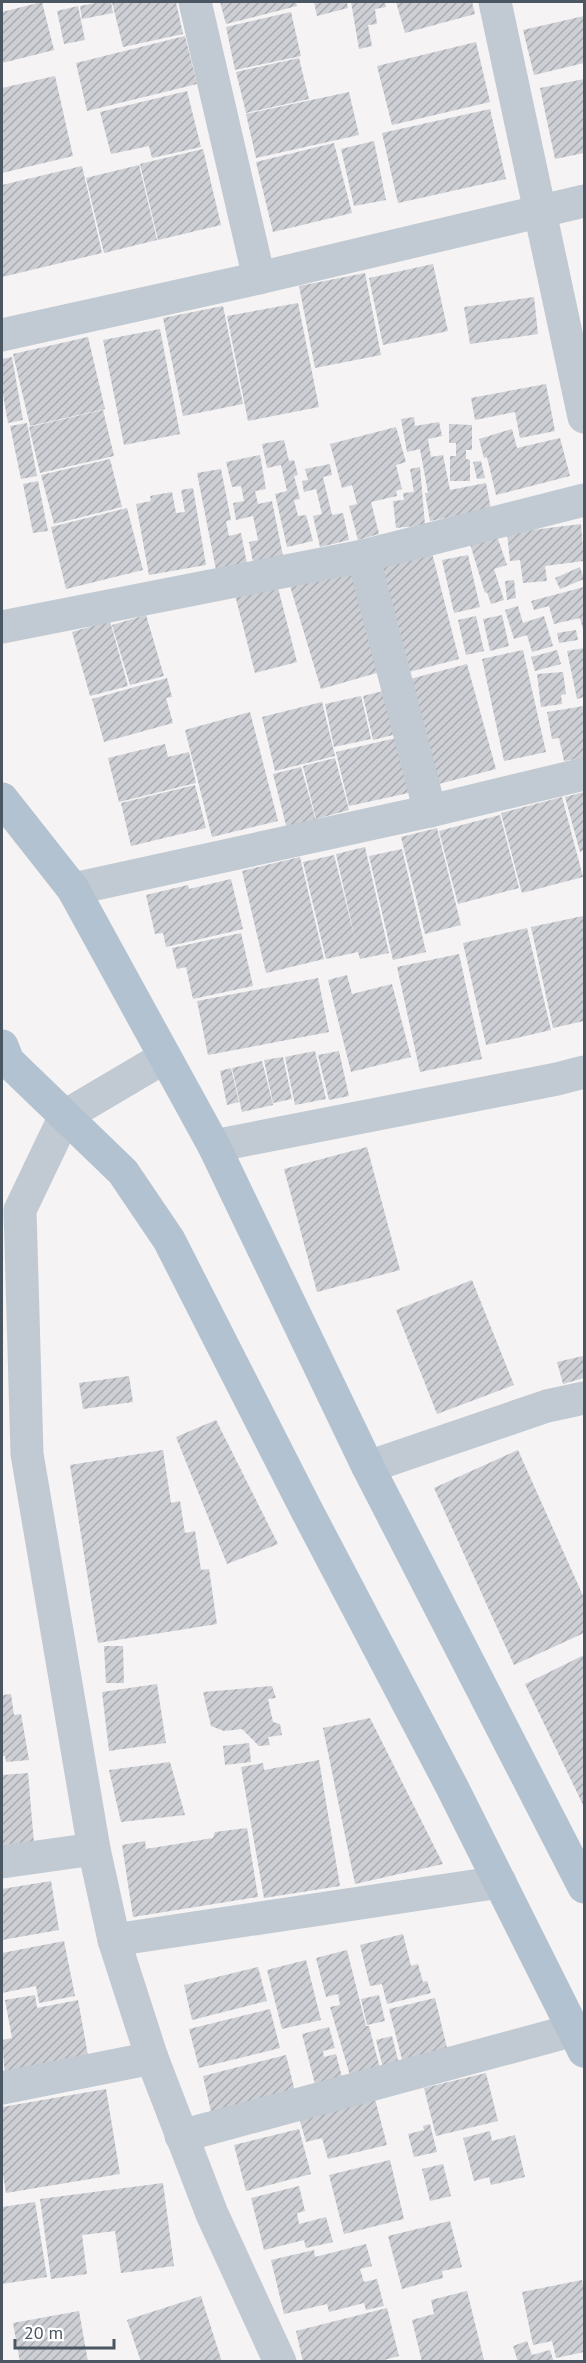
<svg xmlns="http://www.w3.org/2000/svg" width="586" height="2363" viewBox="0 0 586 2363" font-family="'PT Sans',sans-serif">
  <style>
    .building { fill: url(#building-hatch) }
    .lines { fill: none; stroke-linecap: round; stroke-linejoin: round }
    .minor { stroke: #c1cad2; stroke-width: 33 }
    .major { stroke: #b3c2d1; stroke-width: 33 }
  </style>
  <defs>
    <pattern id="building-hatch" width="6" height="6" patternUnits="userSpaceOnUse" patternTransform="scale(1.5)"><rect width="6" height="6" fill="#cdcfd5"/><path d="M-1 1l2-2M0 6l6-6M5 7l2-2" fill="none" stroke="#a8abb0"/></pattern>
  </defs>
  <rect width="100%" height="100%" fill="#f5f3f3"/>
  <g class="building">
    <polygon points="42,2 54,50 2,63 2,12"/>
    <polygon points="101,2 111,2 113,13 82,19 80,6"/>
    <polygon points="112,2 176,2 183,34 123,47"/>
    <polygon points="220,2 296,2 297,6 226,24"/>
    <polygon points="314,2 347,2 348,8 317,16"/>
    <polygon points="351,2 385,2 386,7 375,9 377,24 368,25 372,46 359,49"/>
    <polygon points="396,2 472,2 475,14 405,33"/>
    <polygon points="78,6 85,40 64,44 57,11"/>
    <polygon points="291,12 301,56 235,70 226,27"/>
    <polygon points="584,16 584,63 534,75 523,30"/>
    <polygon points="185,36 197,84 87,111 76,63"/>
    <polygon points="476,42 490,102 392,125 377,66"/>
    <polygon points="299,58 309,99 246,113 236,72"/>
    <polygon points="55,76 73,156 2,173 2,88"/>
    <polygon points="584,79 584,153 555,159 540,88"/>
    <polygon points="187,91 201,147 152,158 149,146 111,154 100,112"/>
    <polygon points="349,92 359,135 256,158 246,114"/>
    <polygon points="490,109 506,179 398,203 382,133"/>
    <polygon points="374,141 386,200 354,206 341,149"/>
    <polygon points="334,143 352,213 273,232 256,162"/>
    <polygon points="203,149 221,225 158,240 140,164"/>
    <polygon points="139,165 157,240 104,253 86,178"/>
    <polygon points="82,166 102,253 2,277 2,185"/>
    <polygon points="433,264 448,331 383,345 369,278"/>
    <polygon points="365,273 381,355 315,368 299,286"/>
    <polygon points="534,297 538,334 470,344 464,307"/>
    <polygon points="298,303 319,407 248,421 227,316"/>
    <polygon points="223,306 243,404 183,416 163,318"/>
    <polygon points="160,329 180,434 124,445 103,340"/>
    <polygon points="88,337 105,409 30,426 13,354"/>
    <polygon points="12,357 23,420 8,423 2,389 2,359"/>
    <polygon points="546,384 555,431 520,438 515,412 475,420 471,398"/>
    <polygon points="103,410 114,456 40,473 29,427"/>
    <polygon points="414,417 415,426 439,422 442,436 428,439 431,457 443,455 450,490 486,483 491,509 430,521 425,493 428,493 420,449 407,452 401,419"/>
    <polygon points="27,423 37,476 21,479 10,426"/>
    <polygon points="449,424 472,425 472,450 466,450 466,459 470,460 470,481 450,481 450,456 456,456 456,443 449,443"/>
    <polygon points="396,427 406,462 396,465 402,489 396,491 397,496 371,502 379,534 358,540 349,506 357,504 352,485 342,488 330,444"/>
    <polygon points="512,429 517,448 560,438 570,476 496,495 487,457 484,458 479,439"/>
    <polygon points="284,440 289,461 294,460 298,475 294,476 300,499 294,500 298,516 306,515 313,541 287,547 275,494 287,491 281,465 267,468 262,444"/>
    <polygon points="260,455 266,489 255,491 258,504 272,501 284,561 254,567 249,542 258,540 253,516 236,520 233,503 244,501 241,486 232,487 226,462"/>
    <polygon points="110,459 122,507 54,524 41,475"/>
    <polygon points="481,461 485,478 477,479 473,462"/>
    <polygon points="330,464 332,475 323,477 332,515 343,513 349,540 320,547 313,516 322,514 316,489 304,492 302,481 308,480 305,469"/>
    <polygon points="420,467 425,525 396,528 393,501 404,500 403,493 414,492 410,469"/>
    <polygon points="221,469 231,520 226,521 229,536 241,533 248,569 217,575 197,473"/>
    <polygon points="38,481 48,531 33,533 23,484"/>
    <polygon points="193,488 206,565 149,575 136,504 151,501 150,496 172,492 176,513 185,512 181,490"/>
    <polygon points="127,508 143,570 66,589 51,527"/>
    <polygon points="581,524 584,561 545,566 547,581 523,583 520,560 510,561 507,533"/>
    <polygon points="497,536 507,565 494,569 504,600 491,604 487,592 485,593 470,544"/>
    <polygon points="432,553 459,659 401,674 374,568"/>
    <polygon points="468,555 480,607 454,613 442,560"/>
    <polygon points="357,567 387,670 321,689 290,586"/>
    <polygon points="580,567 584,579 560,589 555,578"/>
    <polygon points="514,580 516,598 507,600 505,581"/>
    <polygon points="277,584 297,662 255,673 235,595"/>
    <polygon points="584,587 584,633 580,618 554,624 549,606 534,610 531,601"/>
    <polygon points="518,606 523,623 544,616 553,646 532,652 527,635 514,639 505,610"/>
    <polygon points="146,615 164,676 130,685 112,625"/>
    <polygon points="502,615 509,646 490,651 483,619"/>
    <polygon points="476,616 484,651 466,655 458,620"/>
    <polygon points="110,621 128,686 90,696 72,632"/>
    <polygon points="576,630 578,640 559,643 557,633"/>
    <polygon points="584,648 584,697 577,699 567,651"/>
    <polygon points="523,650 546,752 504,761 482,659"/>
    <polygon points="557,650 561,664 535,671 531,657"/>
    <polygon points="467,664 496,769 435,785 406,680"/>
    <polygon points="563,672 566,694 561,695 562,704 541,707 537,674"/>
    <polygon points="167,678 172,697 166,698 173,723 104,742 92,699"/>
    <polygon points="387,690 397,734 373,740 363,696"/>
    <polygon points="361,696 371,739 334,747 325,704"/>
    <polygon points="322,702 335,756 275,771 262,717"/>
    <polygon points="584,706 584,758 564,761 559,738 552,739 547,712"/>
    <polygon points="250,712 278,821 212,837 185,730"/>
    <polygon points="400,737 413,792 349,806 336,752"/>
    <polygon points="165,744 168,757 189,752 196,783 119,802 108,758"/>
    <polygon points="335,758 349,810 316,819 303,766"/>
    <polygon points="301,767 316,821 287,829 273,774"/>
    <polygon points="195,785 206,828 131,846 121,803"/>
    <polygon points="584,792 584,850 580,852 565,797"/>
    <polygon points="562,797 583,877 522,893 501,813"/>
    <polygon points="500,815 519,888 458,904 439,831"/>
    <polygon points="437,828 461,925 425,934 401,837"/>
    <polygon points="365,847 389,953 360,959 358,952 326,959 303,862 334,855 356,943 336,854"/>
    <polygon points="402,849 426,952 393,960 369,856"/>
    <polygon points="300,857 324,959 266,973 242,871"/>
    <polygon points="231,879 243,929 166,947 163,933 155,934 146,895 188,885 189,889"/>
    <polygon points="583,916 584,1021 553,1028 531,927"/>
    <polygon points="527,928 551,1030 486,1045 463,943"/>
    <polygon points="241,933 253,986 193,999 186,967 177,969 172,948"/>
    <polygon points="459,954 482,1059 420,1072 397,967"/>
    <polygon points="347,975 352,994 392,984 411,1057 351,1072 328,980"/>
    <polygon points="318,978 329,1032 208,1055 197,1001"/>
    <polygon points="315,1051 326,1099 295,1105 285,1057"/>
    <polygon points="339,1051 349,1096 329,1100 318,1055"/>
    <polygon points="283,1057 292,1099 273,1103 264,1060"/>
    <polygon points="262,1061 273,1105 242,1112 232,1068"/>
    <polygon points="231,1068 239,1102 227,1105 220,1071"/>
    <polygon points="367,1147 400,1270 317,1292 284,1169"/>
    <polygon points="472,1280 514,1385 437,1414 396,1310"/>
    <polygon points="583,1356 584,1378 563,1384 557,1362"/>
    <polygon points="129,1376 133,1402 83,1409 79,1383"/>
    <polygon points="216,1420 278,1544 227,1564 176,1437"/>
    <polygon points="163,1450 171,1503 180,1501 185,1533 195,1531 201,1570 209,1569 217,1624 98,1643 70,1465"/>
    <polygon points="518,1450 584,1598 584,1633 514,1665 434,1488"/>
    <polygon points="104,1646 123,1646 124,1683 106,1683"/>
    <polygon points="584,1655 584,1807 525,1684"/>
    <polygon points="157,1684 166,1743 109,1751 102,1692"/>
    <polygon points="272,1686 276,1698 268,1699 273,1722 280,1724 282,1735 268,1737 270,1745 259,1746 242,1729 224,1731 211,1726 203,1692"/>
    <polygon points="11,1694 14,1715 21,1714 29,1760 6,1762 5,1756 2,1756 2,1695"/>
    <polygon points="370,1718 443,1864 355,1884 323,1728"/>
    <polygon points="249,1743 251,1762 225,1765 223,1746"/>
    <polygon points="319,1760 340,1886 264,1898 241,1767 263,1763 264,1770"/>
    <polygon points="170,1762 185,1815 121,1822 109,1770"/>
    <polygon points="28,1773 34,1843 2,1845 2,1775"/>
    <polygon points="247,1828 258,1897 133,1917 122,1845 145,1841 146,1849 213,1838 215,1832"/>
    <polygon points="51,1881 59,1930 2,1940 2,1889"/>
    <polygon points="403,1934 411,1966 418,1964 423,1982 427,1981 431,1993 387,2004 382,1984 370,1986 360,1945"/>
    <polygon points="64,1941 75,1996 39,2003 36,1986 2,1993 2,1953"/>
    <polygon points="347,1950 366,2026 369,2026 381,2072 351,2079 330,2007 340,2005 338,1994 326,1997 316,1958"/>
    <polygon points="306,1960 321,2020 282,2029 267,1970"/>
    <polygon points="258,1967 267,2001 192,2020 184,1985"/>
    <polygon points="35,1995 37,2008 78,2000 89,2061 5,2076 2,2040 12,2038 5,2000"/>
    <polygon points="379,1995 385,2021 367,2025 361,1999"/>
    <polygon points="435,1998 449,2056 404,2067 389,2009"/>
    <polygon points="270,2009 280,2048 199,2068 189,2029"/>
    <polygon points="329,2027 335,2048 323,2051 324,2057 336,2054 343,2081 316,2088 302,2034"/>
    <polygon points="392,2036 400,2068 384,2072 376,2040"/>
    <polygon points="286,2055 296,2096 212,2116 203,2076"/>
    <polygon points="486,2073 498,2121 436,2136 424,2088"/>
    <polygon points="106,2089 120,2174 6,2193 2,2169 2,2107"/>
    <polygon points="374,2095 387,2145 328,2159 322,2138 306,2142 298,2114"/>
    <polygon points="430,2124 437,2152 414,2157 408,2134 424,2130 423,2126"/>
    <polygon points="299,2129 311,2174 246,2191 234,2145"/>
    <polygon points="490,2131 492,2141 515,2135 525,2177 491,2185 489,2177 474,2181 463,2138"/>
    <polygon points="390,2160 404,2219 344,2234 329,2175"/>
    <polygon points="443,2164 451,2196 430,2201 422,2169"/>
    <polygon points="163,2183 174,2266 121,2273 115,2231 82,2235 87,2274 51,2279 40,2199"/>
    <polygon points="299,2186 305,2211 297,2213 299,2224 326,2217 333,2242 306,2248 304,2240 264,2250 251,2198"/>
    <polygon points="35,2202 47,2277 2,2284 2,2207"/>
    <polygon points="450,2221 462,2267 442,2271 443,2278 402,2289 388,2236"/>
    <polygon points="366,2244 372,2266 360,2269 364,2282 377,2279 384,2306 366,2310 364,2303 329,2312 327,2304 284,2314 271,2260 314,2250 315,2257"/>
    <polygon points="582,2280 584,2291 584,2352 556,2358 552,2341 533,2345 522,2292"/>
    <polygon points="467,2291 484,2360 422,2362 412,2320 434,2314 431,2300"/>
    <polygon points="201,2296 222,2362 141,2362 127,2320"/>
    <polygon points="387,2308 399,2356 376,2362 303,2362 296,2331"/>
    <polygon points="79,2311 88,2362 20,2362 13,2323"/>
    <polygon points="527,2341 532,2355 550,2350 554,2362 518,2362 513,2346"/>
  </g>
  <g class="lines">
    <g class="minor">
      <polyline points="195,2 259,278"/>
      <polyline points="495,2 584,417"/>
      <polyline points="2,335 259,278 584,201"/>
      <polyline points="363,556 430,811"/>
      <polyline points="2,627 363,556 584,500"/>
      <polyline points="73,889 430,811 584,774"/>
      <polyline points="165,1057 65,1116 20,1210 27,1454 94,1849 114,1940 152,2058 212,2214 280,2362"/>
      <polyline points="214,1146 557,1079 584,1072"/>
      <polyline points="368,1467 547,1406 584,1398"/>
      <polyline points="2,1862 94,1849"/>
      <polyline points="114,1940 500,1882"/>
      <polyline points="2,2088 152,2058"/>
      <polyline points="181,2136 574,2030"/>
    </g>
    <g class="major">
      <polyline points="2,799 73,889 214,1146 368,1467 584,1887"/>
      <polyline points="2,1046 8,1061 123,1172 169,1240 306,1509 452,1787 584,2051"/>
    </g>
  </g>
  <rect width="586" height="2363" fill="none" stroke="#4a5661" stroke-width="6"/>
  <path d="M15 2339v9h99v-9" fill="none" stroke="#4a5661" stroke-width="3"/>
  <text x="24" y="2339" font-size="18" fill="#4a5661" stroke="#ffffff" stroke-width="4.5" paint-order="stroke">20 m</text>
</svg>
